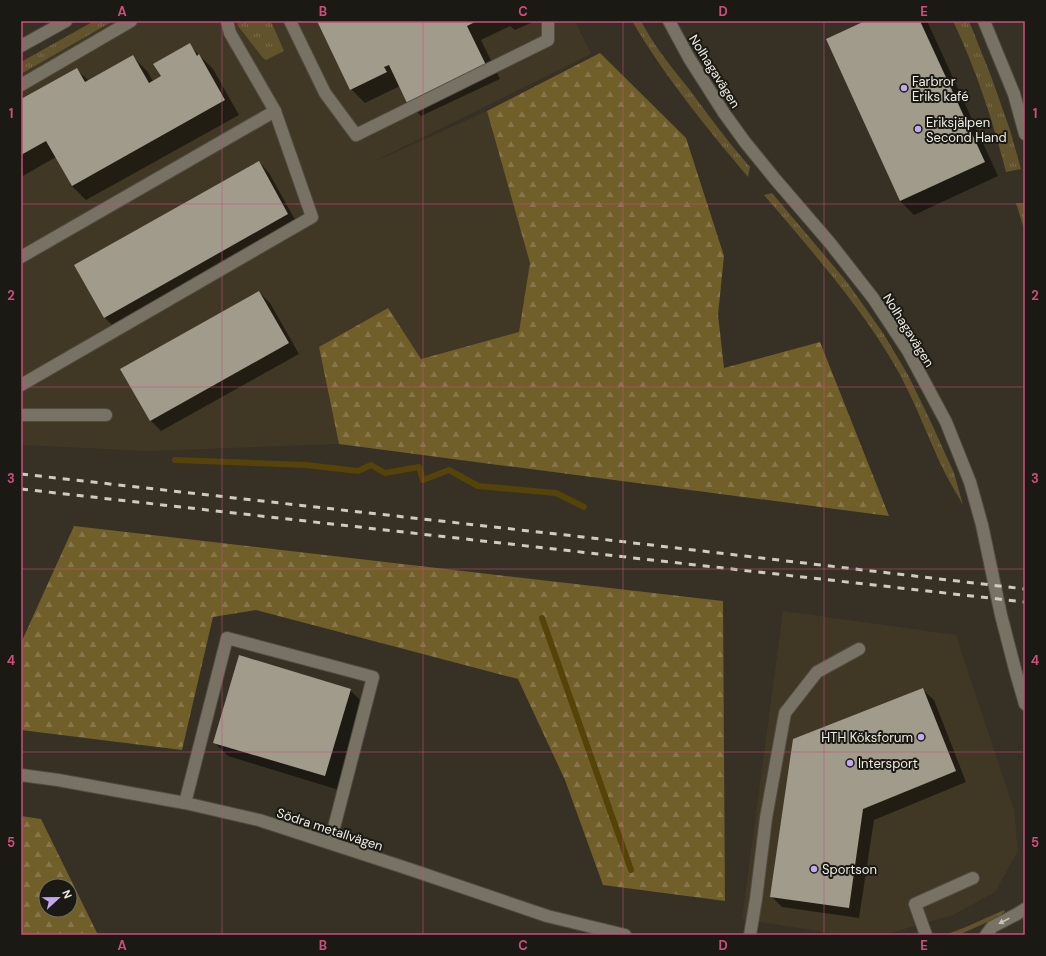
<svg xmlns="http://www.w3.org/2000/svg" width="1046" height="956" viewBox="0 0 1046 956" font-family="'DM Sans',sans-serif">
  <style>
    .built { fill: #403825 }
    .grass { fill: url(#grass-tufts) }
    .forest { fill: url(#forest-firs); fill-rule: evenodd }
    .shadow { fill: #0007 }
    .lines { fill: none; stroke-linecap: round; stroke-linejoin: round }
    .stream { stroke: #55430a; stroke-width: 6 }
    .building { fill: #a19b8b }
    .minor-casing { stroke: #504c41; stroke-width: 14 }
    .minor { stroke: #777263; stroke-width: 12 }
    .rail { stroke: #cecbc1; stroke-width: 3; stroke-dasharray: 7 7; stroke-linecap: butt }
    .oneway { fill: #c6c2b7 }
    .grid { fill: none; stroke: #ce4d7d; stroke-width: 1; stroke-opacity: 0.55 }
    .poi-dot { fill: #c1a8f3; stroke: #1b1913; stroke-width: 1.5 }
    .labels { text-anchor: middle; stroke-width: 4; stroke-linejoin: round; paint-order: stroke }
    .street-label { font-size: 13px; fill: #f0ede4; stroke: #1b1913 }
    .poi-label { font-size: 13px; fill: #f0ede4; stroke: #1b1913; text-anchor: start }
    .neatline { fill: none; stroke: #ce4d7d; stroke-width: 1.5 }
    .grid-label { font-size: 13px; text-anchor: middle; font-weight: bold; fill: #ce4d7d }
  </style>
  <defs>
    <pattern id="grass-tufts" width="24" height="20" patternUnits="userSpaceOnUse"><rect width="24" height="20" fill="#61532c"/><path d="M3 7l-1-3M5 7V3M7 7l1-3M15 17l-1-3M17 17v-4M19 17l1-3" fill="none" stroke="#786c4a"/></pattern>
    <pattern id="forest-firs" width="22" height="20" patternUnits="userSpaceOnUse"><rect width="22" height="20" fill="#715f2a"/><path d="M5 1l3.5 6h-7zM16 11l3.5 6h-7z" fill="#867649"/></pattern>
  </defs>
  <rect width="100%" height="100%" fill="#363124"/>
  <g class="built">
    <polygon points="113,21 575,21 591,54 367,165 487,111 531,263 519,332 420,359 388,308 319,347 339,444 148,451 21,445 21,74"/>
    <polygon points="783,611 956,635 1014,810 1018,851 995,892 953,915 887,934 844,935 742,919"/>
  </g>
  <g class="grass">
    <polygon points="94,21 113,21 21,74 21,62"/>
    <polygon points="237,21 271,21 284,51 266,60 263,58 238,26"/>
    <path d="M632 21H641C654 46 672 68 689 89 709 116 728 142 750 167L748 177C706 127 665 77 632 21Z"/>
    <path d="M953 21H969L991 76 1010 130 1021 169 1006 172C993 121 976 69 953 21Z"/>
    <path d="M772 193 847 282 883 333 908 375 930 420 954 473 963 505C957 494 950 483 944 471 927 436 914 398 894 364 858 303 810 249 764 195Z"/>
    <polygon points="1016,203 1025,203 1025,232"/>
    <polygon points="1004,910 1005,912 992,920 963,933 957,935 945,935 966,927"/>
  </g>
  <g class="forest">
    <polygon points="600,53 686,138 724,256 718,315 724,368 820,342 889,516 339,444 319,347 388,308 421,359 519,332 530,263 487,111"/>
    <polygon points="74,526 723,601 725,901 603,885 565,780 518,679 256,610 213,617 182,750 21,730 21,643"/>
    <path d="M21 816 41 819 98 935H21ZM46 886H70V910H46Z"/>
  </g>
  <g class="shadow">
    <polygon points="318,21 535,21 515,30 510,26 481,40 500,79 421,116 408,102 400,86 365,103 351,89"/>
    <polygon points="868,21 927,21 998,176 914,215 900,201"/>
    <polygon points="189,45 213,69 239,115 86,200 72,186 56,157 21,177 21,100 76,69 89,81 133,57 147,71 153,81 162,76"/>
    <polygon points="259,162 269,173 298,225 115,328 105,318 75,266"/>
    <polygon points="259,292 270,303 299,354 161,431 151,421 122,369"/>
    <polygon points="350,690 364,704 339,790 228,756 214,742"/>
    <polygon points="923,690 934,700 966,782 874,820 859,918 782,907 771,896"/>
  </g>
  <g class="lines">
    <g class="stream">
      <polyline points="175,460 306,465 358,471 371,465 385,473 419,467 423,480 449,470 478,486 556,493 584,507"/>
      <polyline points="542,618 631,870"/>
    </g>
  </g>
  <g class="building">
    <polygon points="317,21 477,21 467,26 486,65 407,103 389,65 384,67 387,72 350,90"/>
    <polygon points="865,21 920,21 985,162 900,201 826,39"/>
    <polygon points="190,43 197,56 199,54 225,100 72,186 46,141 21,155 21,99 77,68 85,82 133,55 149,83 161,76 153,64"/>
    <polygon points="259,161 288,214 104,318 74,265"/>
    <polygon points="259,291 289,343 150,421 120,369"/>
    <polygon points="239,655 351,689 325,776 213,743"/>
    <polygon points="923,688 956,771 863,809 849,908 770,897 793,739"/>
  </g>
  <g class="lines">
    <g class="minor-casing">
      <g id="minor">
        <polyline points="290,21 325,93 356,135 548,40 548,21"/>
        <polyline points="669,21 689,58 724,113 745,142 775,179 830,243 873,298 908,351 946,422 970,482 982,525 1001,615 1016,673 1025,704"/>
        <polyline points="984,21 1014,94 1025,134"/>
        <polyline points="21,46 66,21"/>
        <polyline points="21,85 131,21"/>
        <polyline points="21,257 275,111"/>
        <polyline points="21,385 312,217 275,111 230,33 227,21"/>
        <polyline points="21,415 106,415"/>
        <polyline points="21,775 58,780 185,803 259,820 409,869 547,916 625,935"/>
        <polyline points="185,803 227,638 373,677 330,843"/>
        <polyline points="750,935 756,899 766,818 785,713 817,672 859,649"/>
        <polyline points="926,935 915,904 973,878"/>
        <polyline points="986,935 992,927 1017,914 1025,909"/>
      </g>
    </g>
    <use href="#minor" class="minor"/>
    <g class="rail">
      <polyline points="21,474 583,537 1025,589"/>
      <polyline points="21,489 1025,602"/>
    </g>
  </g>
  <defs><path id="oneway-solid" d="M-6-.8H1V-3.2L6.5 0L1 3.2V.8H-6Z"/></defs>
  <use class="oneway" href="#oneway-solid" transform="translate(1004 921) rotate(153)"/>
  <path class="grid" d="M222 21V935M423 21V935M623 21V935M824 21V935M21 204H1025M21 387H1025M21 569H1025M21 752H1025"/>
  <g class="poi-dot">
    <circle cx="904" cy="88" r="4"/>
    <circle cx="918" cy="129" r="4"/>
    <circle cx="921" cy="737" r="4"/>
    <circle cx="850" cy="763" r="4"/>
    <circle cx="814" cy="869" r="4"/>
  </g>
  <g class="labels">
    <g class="street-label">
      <text transform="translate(715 71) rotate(58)" y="5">Nolhagavägen</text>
      <text transform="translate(909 330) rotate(58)" y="5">Nolhagavägen</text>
      <text transform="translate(330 829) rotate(18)" y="5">Södra metallvägen</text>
    </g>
    <g class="poi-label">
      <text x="912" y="86">Farbror<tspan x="912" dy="15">Eriks kafé</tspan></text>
      <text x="926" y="127">Eriksjälpen<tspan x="926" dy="15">Second Hand</tspan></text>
      <text x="913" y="742" text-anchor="end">HTH Köksforum</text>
      <text x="858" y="768">Intersport</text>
      <text x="822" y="874">Sportson</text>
    </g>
  </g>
  <rect width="1046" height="956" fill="none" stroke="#1b1913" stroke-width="44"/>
  <g transform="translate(58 898) rotate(68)"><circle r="19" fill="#1b1913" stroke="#706e67"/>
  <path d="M0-3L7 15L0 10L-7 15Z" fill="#c1a8f3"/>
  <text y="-6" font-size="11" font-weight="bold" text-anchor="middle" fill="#f0ede4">N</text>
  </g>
  <rect x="22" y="22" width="1002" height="912" class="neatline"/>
  <g class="grid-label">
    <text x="122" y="16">A</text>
    <text x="323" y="16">B</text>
    <text x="523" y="16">C</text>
    <text x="723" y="16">D</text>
    <text x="924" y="16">E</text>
    <text x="11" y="118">1</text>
    <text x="1035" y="118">1</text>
    <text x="11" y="300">2</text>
    <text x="1035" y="300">2</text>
    <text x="11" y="483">3</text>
    <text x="1035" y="483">3</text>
    <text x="11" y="665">4</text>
    <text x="1035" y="665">4</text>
    <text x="11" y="847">5</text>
    <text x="1035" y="847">5</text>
    <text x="122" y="950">A</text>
    <text x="323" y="950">B</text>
    <text x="523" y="950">C</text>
    <text x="723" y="950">D</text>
    <text x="924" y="950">E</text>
  </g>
</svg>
